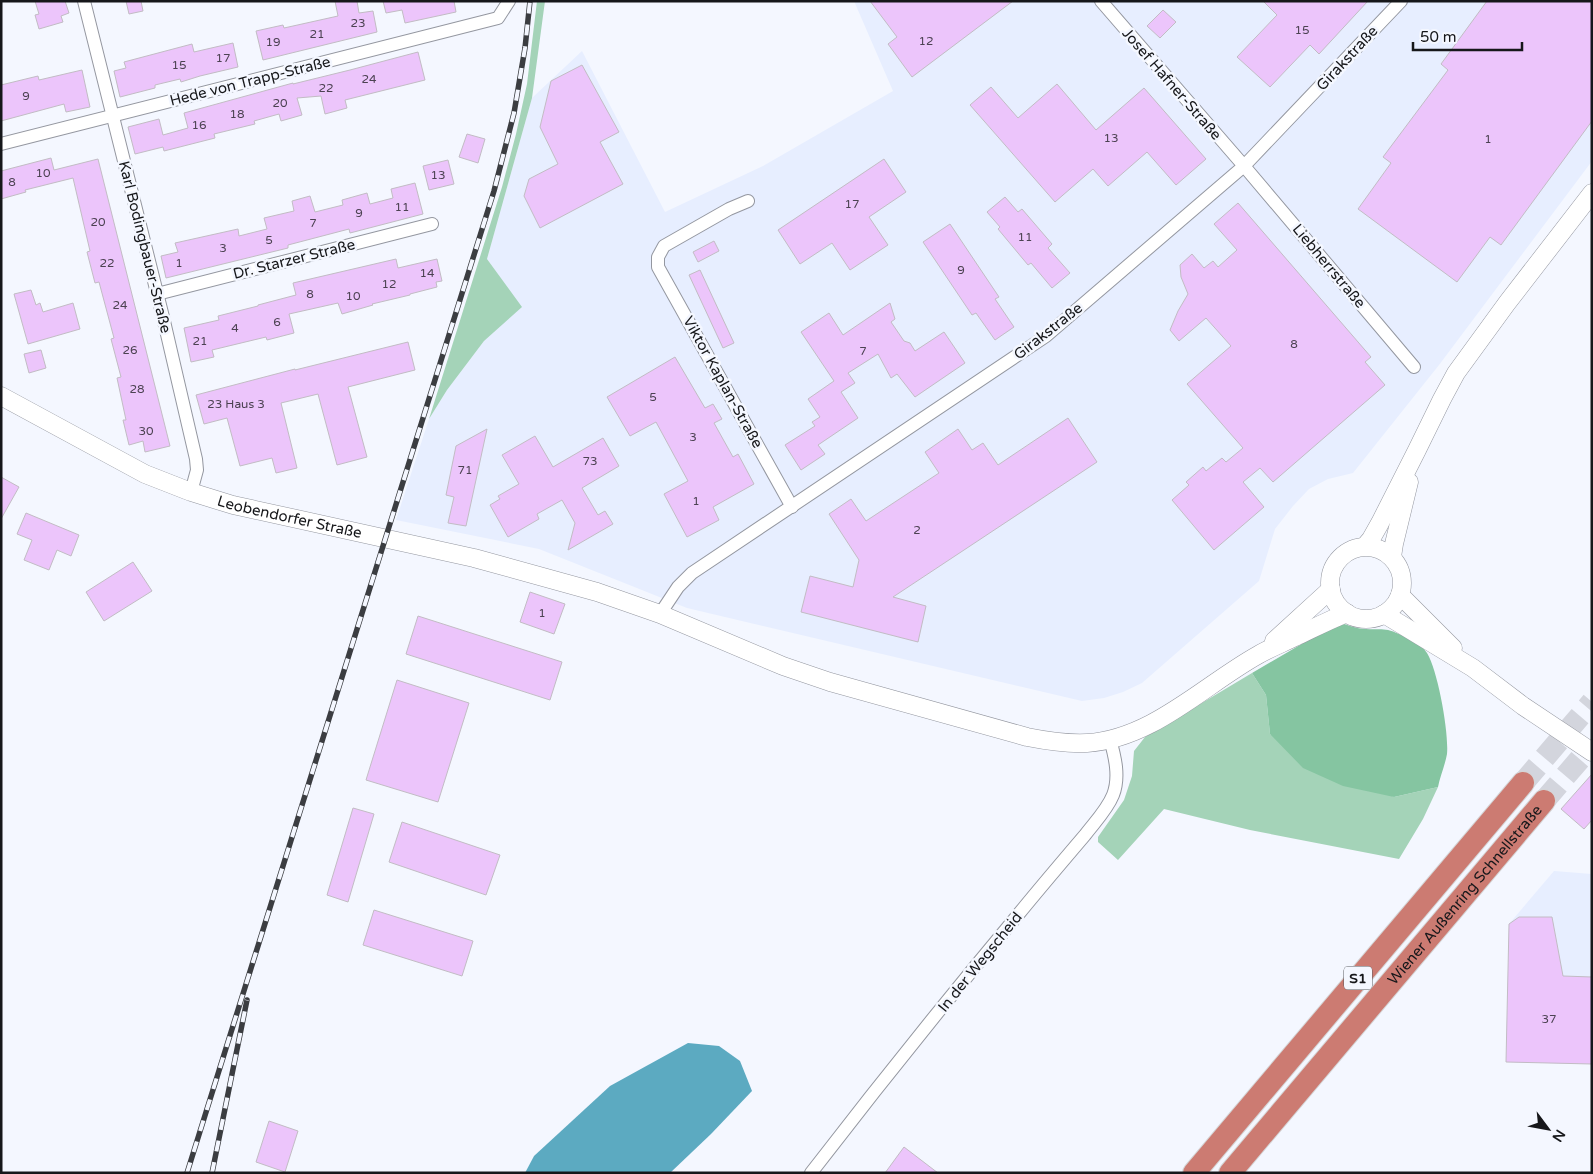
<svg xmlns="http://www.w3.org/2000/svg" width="1593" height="1174" viewBox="0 0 1593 1174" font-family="'Varela Round',sans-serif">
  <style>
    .built { fill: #e7eeff }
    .green { fill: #a4d3b8 }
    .forest { fill: #85c5a1 }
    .water { fill: #5caac1 }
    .building { fill: #ecc5fb; stroke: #c2bcc4 }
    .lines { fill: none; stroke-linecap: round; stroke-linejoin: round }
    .highway-tunnel { stroke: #d3d5dd; stroke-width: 22; stroke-dasharray: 22 11; stroke-linecap: butt }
    .street-casing { stroke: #9497a0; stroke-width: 14 }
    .secondary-casing { stroke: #9497a0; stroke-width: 19 }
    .highway-casing { stroke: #d5d5d6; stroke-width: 24 }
    .street { stroke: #fff; stroke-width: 12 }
    .secondary { stroke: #fff; stroke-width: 18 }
    .highway { stroke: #cc7b72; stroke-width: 22 }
    .rail-casing { stroke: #3b3d41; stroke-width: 5.5 }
    .rail { stroke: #f4f7ff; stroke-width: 4; stroke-dasharray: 11; stroke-linecap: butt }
    .labels { text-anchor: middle; stroke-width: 5; stroke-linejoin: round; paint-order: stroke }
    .number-label { font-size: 12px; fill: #4c4252 }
    .shield { fill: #f4f7ff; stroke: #595a5f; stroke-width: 1 }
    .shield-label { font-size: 14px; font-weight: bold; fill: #16171a }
    .street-label { font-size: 15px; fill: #16171a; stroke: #f4f7ff }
  </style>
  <rect width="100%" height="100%" fill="#f4f7ff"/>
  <g class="built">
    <polygon points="854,1 1592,1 1592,161 1439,365 1353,473 1328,479 1309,489 1293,506 1275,529 1259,581 1142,683 1123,692 1104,698 1082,701 687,608 539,549 396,520 429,419 447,390 484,341 521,307 487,259 532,98 582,51 665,212 763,166 893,91"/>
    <polygon points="1554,871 1592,874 1592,1064 1506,1062 1509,924"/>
  </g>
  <g class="green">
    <polygon points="537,1 545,1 532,98 487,259 522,307 484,341 447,390 429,419 502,187 516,134 527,84"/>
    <polygon points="1252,673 1266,695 1270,734 1394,797 1438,787 1423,819 1399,859 1250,830 1164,809 1118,860 1098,842 1098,837 1124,800 1132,776 1134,751 1145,737"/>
  </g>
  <path class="forest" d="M1344 624C1351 626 1358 629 1366 629 1380 630 1385 627 1399 634 1409 638 1421 644 1427 653 1438 671 1449 733 1447 754 1445 765 1440 777 1438 787L1394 797 1343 786 1303 768 1270 734 1266 695 1252 673 1324 631Z"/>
  <polygon class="water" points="688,1043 719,1046 740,1061 752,1091 711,1134 670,1173 525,1173 534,1156 610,1086"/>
  <g class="building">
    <polygon points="35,1 65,1 69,13 61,16 63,22 39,29 35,15 39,14"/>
    <polygon points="126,1 141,1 143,11 129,14"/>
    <polygon points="335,1 357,1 359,13 373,11 377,32 263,60 256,31 283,25 284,28 338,16"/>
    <polygon points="383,1 454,1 456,12 405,23 402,10 386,13"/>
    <polygon points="870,1 1013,1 912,77 888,44 897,37"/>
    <polygon points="1263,1 1368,1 1319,54 1310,45 1270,87 1237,57 1277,15"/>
    <polygon points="1487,1 1592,1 1592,121 1501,245 1490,237 1457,282 1358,209 1391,163 1383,157 1448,70 1441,64"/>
    <polygon points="1163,10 1176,22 1160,38 1147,26"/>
    <polygon points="233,43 238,67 200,76 181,82 180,79 155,85 155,88 120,97 114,71 126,68 124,62 192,44 194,52"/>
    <polygon points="418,52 425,80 345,100 347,108 325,114 321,96 297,98 302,115 281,121 279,114 254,121 255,124 214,134 215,138 164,151 163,147 135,154 128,127 159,119 163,135 188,128 184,113 293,83 293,84 350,70"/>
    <polygon points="582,65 619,132 600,142 623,184 540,228 524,196 529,179 558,164 540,127 551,81"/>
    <polygon points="82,70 90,107 66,112 64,104 1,121 1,85 38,76 39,80"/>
    <polygon points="1057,84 1096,130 1144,88 1206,159 1176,185 1147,152 1108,186 1093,169 1055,202 970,105 991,87 1018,118"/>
    <polygon points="467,134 485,139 478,163 459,157"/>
    <polygon points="51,158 54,170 98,159 170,446 145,452 143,441 129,445 123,420 126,420 117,378 121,377 111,339 114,338 99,282 95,283 87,252 90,251 73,178 25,190 26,192 1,199 1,171"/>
    <polygon points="884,159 906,192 869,217 888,245 850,270 832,243 800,264 778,230"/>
    <polygon points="448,160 454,184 429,190 423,166"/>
    <polygon points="415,183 423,214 350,233 349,229 288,245 288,248 166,278 161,256 178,252 175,243 238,229 239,236 267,229 264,218 294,211 292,201 310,196 315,212 343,205 342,200 367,193 370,204 393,198 391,189"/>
    <polygon points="1005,197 1018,212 1022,209 1052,244 1048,248 1070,273 1052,288 1031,263 1028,265 998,229 1000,227 987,212"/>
    <polygon points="1238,203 1371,357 1365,362 1385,385 1273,482 1260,468 1243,482 1264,507 1214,550 1172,500 1189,485 1186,482 1203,467 1206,471 1222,458 1226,462 1243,448 1187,384 1231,346 1206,318 1179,341 1170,330 1178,311 1188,294 1181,277 1180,265 1192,254 1204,268 1213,261 1218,267 1237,250 1214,224"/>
    <polygon points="950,224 999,297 995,299 1014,327 995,340 976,313 972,315 923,242"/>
    <polygon points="714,241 719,251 698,262 693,252"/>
    <polygon points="396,259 398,268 437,259 442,281 436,282 437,287 410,294 410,295 372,304 373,305 342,314 338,303 289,314 294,333 267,340 266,337 212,350 214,357 191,362 184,328 219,320 218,316 258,306 258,305 296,295 293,283"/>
    <polygon points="700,270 734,343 723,348 689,275"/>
    <polygon points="31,290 36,305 40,303 43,312 73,303 80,329 28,344 14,294"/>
    <polygon points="890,303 895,319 891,322 904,341 910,343 915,351 944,332 965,363 915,397 897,374 891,378 878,354 848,373 855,383 841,392 858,418 818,445 825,454 801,470 785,445 815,426 812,422 820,417 808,399 834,381 801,332 829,313 843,335"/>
    <polygon points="408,342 415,370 348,387 367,457 337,465 318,394 281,403 297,468 276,473 272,458 240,466 227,418 204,424 196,395 295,369 295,370"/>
    <polygon points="41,350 46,368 29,373 24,354"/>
    <polygon points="675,357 705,408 713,404 722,419 714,423 733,457 738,454 754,484 713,507 719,520 687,537 664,494 688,481 656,422 630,436 607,397"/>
    <polygon points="1068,418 1097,462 893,597 926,606 918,642 801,612 810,576 853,587 859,560 829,514 851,499 866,521 939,473 925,452 958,429 972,450 983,443 998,465"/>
    <polygon points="487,429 466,526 448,523 454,497 446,495 456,446"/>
    <polygon points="535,436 553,467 603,438 619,466 582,488 598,515 605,511 613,524 568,550 575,523 562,500 537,514 539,519 508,537 490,505 500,499 498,496 519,484 502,455"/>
    <polygon points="1,477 19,487 1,519"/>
    <polygon points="26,513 79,535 71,556 57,550 49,570 24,560 32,540 17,534"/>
    <polygon points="133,562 152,591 104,621 86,592"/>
    <polygon points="530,592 565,604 554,634 520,622"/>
    <polygon points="418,616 562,662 550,700 406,654"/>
    <polygon points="397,680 469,703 438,802 366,780"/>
    <polygon points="1592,774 1592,820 1584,829 1561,809"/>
    <polygon points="353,808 374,814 348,902 327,895"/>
    <polygon points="402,822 500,855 486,895 389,862"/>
    <polygon points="374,910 473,941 462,976 363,945"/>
    <polygon points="1519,917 1552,917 1563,976 1592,977 1592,1064 1506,1062 1509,924"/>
    <polygon points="269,1121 298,1131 285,1172 256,1162"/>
    <polygon points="904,1147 938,1173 885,1173"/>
  </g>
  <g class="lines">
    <g class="highway-tunnel">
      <polyline points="1523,783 1592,702"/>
      <polyline points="1544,801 1592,745"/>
    </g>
    <g class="street-casing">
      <g id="street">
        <polyline points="84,1 163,317 196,459 197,470 191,492"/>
        <polyline points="1101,1 1244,166 1414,367"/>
        <polyline points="1,144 498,18 509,1"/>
        <polyline points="748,201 729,209 664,246 658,257 658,267 792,507"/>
        <polyline points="157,294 432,224"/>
        <polyline points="660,614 678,587 692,573 1046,336 1244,166 1401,1"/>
        <path d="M811 1173C878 1086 947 1000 1017 916 1039 889 1062 862 1085 835 1094 823 1107 810 1113 795 1120 777 1115 757 1110 739"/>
      </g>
    </g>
    <g class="secondary-casing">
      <g id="secondary">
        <path id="s1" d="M1 396 145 474 191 492 233 505 474 558 597 592 660 614 783 666 830 682 1027 737C1047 741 1067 744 1087 743 1152 739 1204 685 1258 655 1270 648 1283 643 1295 637 1312 629 1329 620 1347 613"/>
        <polyline points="1365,546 1371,539 1380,523 1417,450 1442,399 1456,373 1507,303 1592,193"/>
        <circle cx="1366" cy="583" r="36"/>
        <polyline points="1392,557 1394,544 1409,482"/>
        <polyline points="1400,595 1453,648"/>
        <polyline points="1384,614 1473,668 1523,706 1592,752"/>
        <polyline points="1274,641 1331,589"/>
      </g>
    </g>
    <g class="highway-casing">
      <g id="highway">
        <polyline points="1194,1173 1523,783"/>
        <path id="s2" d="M1230 1173 1544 801"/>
      </g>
    </g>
    <use href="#street" class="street"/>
    <use href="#secondary" class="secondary"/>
    <use href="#highway" class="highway"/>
    <g class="rail-casing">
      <g id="rail">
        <polyline points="187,1173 494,191 514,113 525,48 530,1"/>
        <polyline points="212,1173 247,1000"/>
      </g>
    </g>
    <use href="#rail" class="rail"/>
  </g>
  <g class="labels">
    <g class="number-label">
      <text x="358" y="27">23</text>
      <text x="1302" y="34">15</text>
      <text x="317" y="38">21</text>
      <text x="926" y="45">12</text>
      <text x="273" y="46">19</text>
      <text x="223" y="62">17</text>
      <text x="179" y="69">15</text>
      <text x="369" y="83">24</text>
      <text x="326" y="92">22</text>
      <text x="26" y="100">9</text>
      <text x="280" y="107">20</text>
      <text x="237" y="118">18</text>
      <text x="199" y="129">16</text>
      <text x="1111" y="142">13</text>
      <text x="1488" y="143">1</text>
      <text x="43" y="177">10</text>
      <text x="438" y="179">13</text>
      <text x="12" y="186">8</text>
      <text x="852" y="208">17</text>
      <text x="402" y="211">11</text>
      <text x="359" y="217">9</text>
      <text x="98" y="226">20</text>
      <text x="313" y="227">7</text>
      <text x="1025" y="241">11</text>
      <text x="269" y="244">5</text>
      <text x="223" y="252">3</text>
      <text x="107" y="267">22</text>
      <text x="179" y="267">1</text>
      <text x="961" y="274">9</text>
      <text x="427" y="277">14</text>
      <text x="389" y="288">12</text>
      <text x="310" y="298">8</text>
      <text x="353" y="300">10</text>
      <text x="120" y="309">24</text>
      <text x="277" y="326">6</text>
      <text x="235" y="332">4</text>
      <text x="200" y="345">21</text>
      <text x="1294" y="348">8</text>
      <text x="130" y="354">26</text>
      <text x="863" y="355">7</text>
      <text x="137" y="393">28</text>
      <text x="653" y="401">5</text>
      <text x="236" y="408">23 Haus 3</text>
      <text x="146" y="435">30</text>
      <text x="693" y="441">3</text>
      <text x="590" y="465">73</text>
      <text x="465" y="474">71</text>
      <text x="696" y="505">1</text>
      <text x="917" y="534">2</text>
      <text x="542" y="617">1</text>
      <text x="1549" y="1023">37</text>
    </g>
    <rect class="shield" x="1344" y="966.5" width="28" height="23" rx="4"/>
    <g class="shield-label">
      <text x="1358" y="983">S1</text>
    </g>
    <g class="street-label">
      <text transform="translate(1347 58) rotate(-47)" y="5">Girakstraße</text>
      <text transform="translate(250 81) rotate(-14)" y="5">Hede von Trapp-Straße</text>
      <text transform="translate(1172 84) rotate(49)" y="5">Josef Hafner-Straße</text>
      <text transform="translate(145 247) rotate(76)" y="5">Karl Bodingbauer-Straße</text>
      <text transform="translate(294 259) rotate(-14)" y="5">Dr. Starzer Straße</text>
      <text transform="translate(1329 266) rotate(50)" y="5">Liebherrstraße</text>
      <text transform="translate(1048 331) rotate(-38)" y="5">Girakstraße</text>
      <text transform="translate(723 382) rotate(61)" y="5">Viktor Kaplan-Straße</text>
      <text dy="5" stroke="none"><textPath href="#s1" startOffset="315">Leobendorfer Straße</textPath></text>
      <text dy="5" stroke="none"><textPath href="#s2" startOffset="364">Wiener Außenring Schnellstraße</textPath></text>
      <text transform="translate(980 962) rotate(-51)" y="5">In der Wegscheid</text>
    </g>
  </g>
  <rect width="1593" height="1174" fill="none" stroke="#16171a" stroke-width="5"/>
  <g transform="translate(1548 1129) rotate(122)" stroke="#f4f7ff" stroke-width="4" paint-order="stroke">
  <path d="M0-4L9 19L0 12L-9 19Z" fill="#16171a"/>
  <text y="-8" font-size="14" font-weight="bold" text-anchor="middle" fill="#16171a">N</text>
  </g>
  <path d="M1413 42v8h109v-8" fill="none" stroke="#16171a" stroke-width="2.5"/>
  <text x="1420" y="42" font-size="15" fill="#16171a" stroke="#f4f7ff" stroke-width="4" paint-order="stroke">50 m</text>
</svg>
